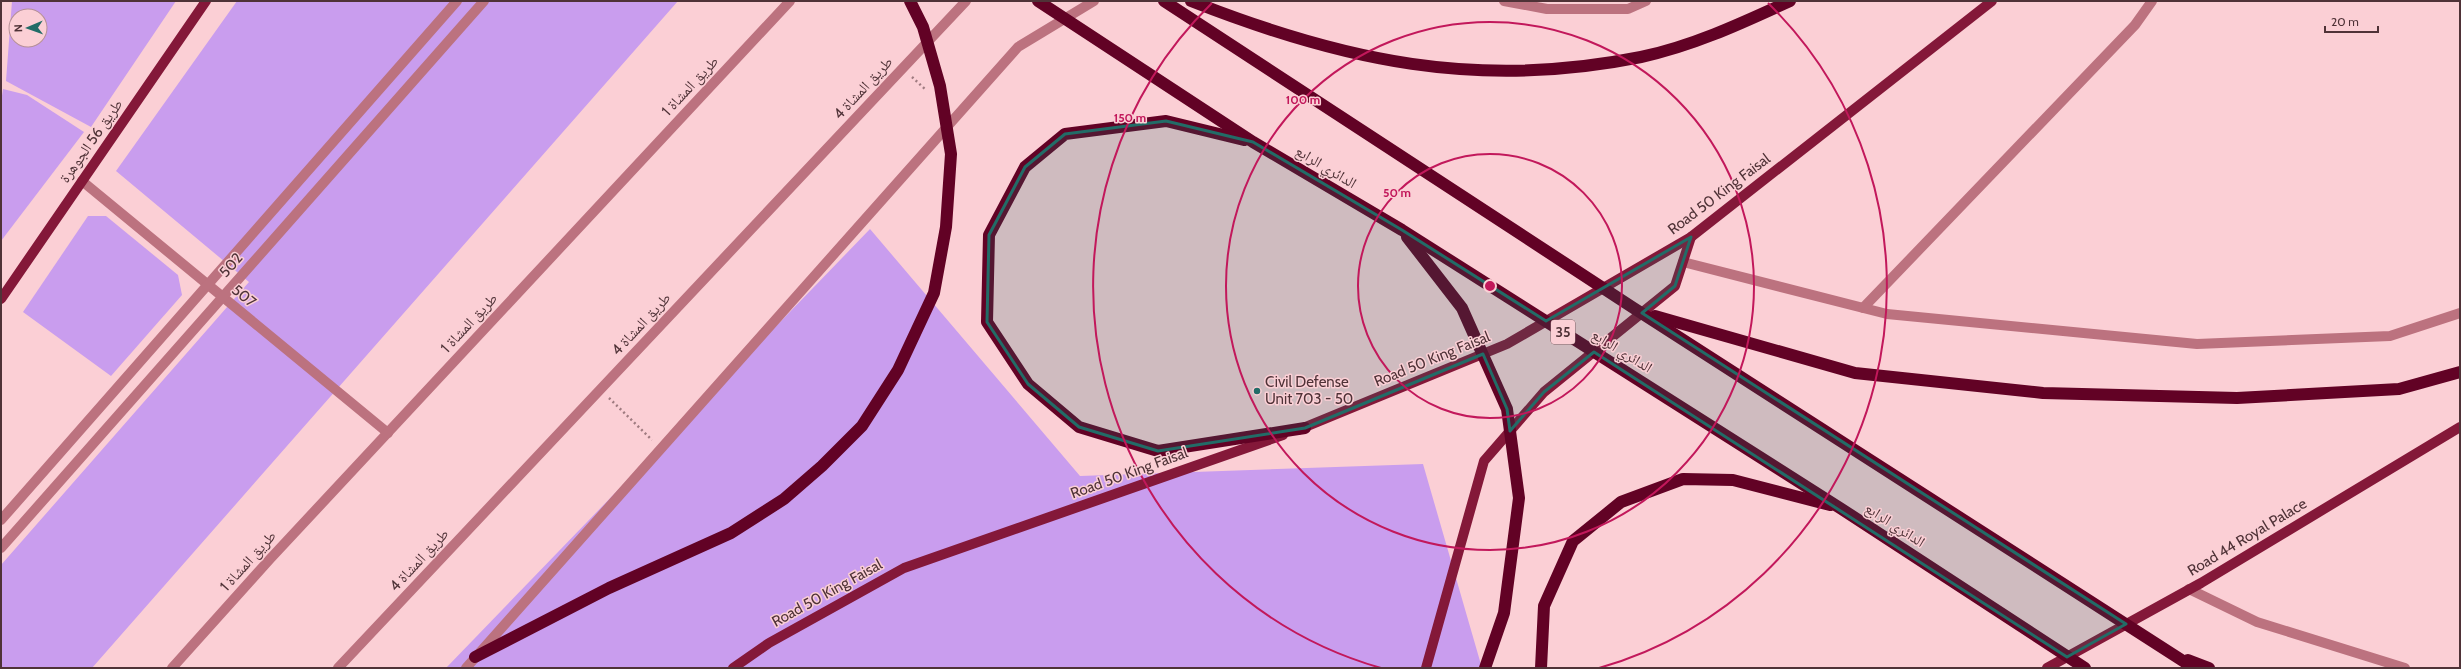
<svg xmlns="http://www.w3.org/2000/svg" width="2461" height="669" viewBox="0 0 2461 669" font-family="Cabin,'Noto Naskh Arabic',sans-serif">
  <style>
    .green { fill: #c99dee; fill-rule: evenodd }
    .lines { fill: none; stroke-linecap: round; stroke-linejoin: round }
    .path { stroke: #9f7b80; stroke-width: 2.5; stroke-dasharray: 2 3; stroke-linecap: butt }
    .minor { stroke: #bc727f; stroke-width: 10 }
    .major { stroke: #841839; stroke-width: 10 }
    .highway { stroke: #620225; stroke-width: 12 }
    .marked { fill: #226c67; fill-opacity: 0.2; stroke: #226c67; stroke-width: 3; stroke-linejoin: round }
    .ring { fill: none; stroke: #c2185b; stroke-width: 2 }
    .poi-dot { fill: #226c67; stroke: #fbcfd5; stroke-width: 1.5 }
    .labels { text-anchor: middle; stroke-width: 3; stroke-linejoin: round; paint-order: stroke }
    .shield { fill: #fbcfd5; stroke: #836166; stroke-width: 1 }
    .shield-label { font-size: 14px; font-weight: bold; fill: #4f3237 }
    .street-label { font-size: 15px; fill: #4f3237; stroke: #fbcfd5 }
    .poi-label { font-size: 15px; fill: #4f3237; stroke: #fbcfd5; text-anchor: start }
    .centre { fill: #c2185b; stroke: #fbcfd5; stroke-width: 2 }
    .ring-label { font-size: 12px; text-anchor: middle; font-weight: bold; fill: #c2185b; stroke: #fbcfd5; stroke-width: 3; stroke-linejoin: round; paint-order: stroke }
  </style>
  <rect width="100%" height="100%" fill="#fbcfd5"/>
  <g class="green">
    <path d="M12 1H176L91 127 6 81ZM16 16H40V40H16Z"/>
    <polygon points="237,1 678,1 92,668 1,668 1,565 249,282 116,171"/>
    <polygon points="3,89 27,95 84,132 1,241 1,102"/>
    <polygon points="88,216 106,216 178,275 182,295 111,376 23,312"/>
    <polygon points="870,229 1080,476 1423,464 1482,668 446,668"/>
  </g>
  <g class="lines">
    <g class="path">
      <polyline points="912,77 926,90"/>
      <polyline points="609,398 652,440"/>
    </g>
    <g class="minor">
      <polyline points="1504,1 1547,9 1628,9 1646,1"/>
      <polyline points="82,181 388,433"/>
      <polyline points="1683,262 1887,314 2197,344 2390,336 2460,313"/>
      <polyline points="1863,308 2135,25 2152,1"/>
      <polyline points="1,520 457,1"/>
      <polyline points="1,548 484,1"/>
      <polyline points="2189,589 2257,622 2405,668"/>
      <polyline points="172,668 270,559 790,1"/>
      <polyline points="338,668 966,1"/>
      <polyline points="466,668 1018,47 1094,1"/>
    </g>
    <g class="major">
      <polyline points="1,299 206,1"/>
      <polyline points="1298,430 1507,344 1691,237 1992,1"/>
      <polyline points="733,668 769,643 904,568 1283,435"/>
      <polyline points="1426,668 1484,461 1544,392 1675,286 1691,237"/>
      <polyline points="2047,668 2201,583 2460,427"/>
    </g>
    <g class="highway">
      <polyline points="1038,1 1253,142 1402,230 1840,508 2085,668"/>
      <polyline points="1164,1 1632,307 2194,668"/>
      <path d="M1191 1C1343 61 1478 90 1641 57 1693 46 1742 23 1790 1"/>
      <polyline points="1244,140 1166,121 1065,134 1025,167 989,235 987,322 1028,384 1079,427 1158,451 1305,428"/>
      <polyline points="1407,237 1462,308 1507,409 1519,498 1504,613 1485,668"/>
      <polyline points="1655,316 1855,373 2043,393 2237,398 2399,389 2460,372"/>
      <polyline points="475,657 609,588 731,533 784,499 822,466 862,426 898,370 934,293 946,227 951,154 940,86 923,27 910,1"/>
      <polyline points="2188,660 2209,668"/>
      <polyline points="1541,668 1544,606 1573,541 1621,502 1683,479 1733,480 1830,505"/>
    </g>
  </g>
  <path class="marked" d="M1166 121 1253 142 1402 230 1546 321 1691 237 1675 286 1642 313 2126 624 2067 657 1594 352 1544 392 1510 431 1507 409 1483 354 1305 428 1158 451 1079 427 1028 384 987 322 989 235 1025 167 1065 134Z"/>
  <g class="ring">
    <circle cx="1490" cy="286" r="132"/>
    <circle cx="1490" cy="286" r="264"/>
    <path d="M1381 668A397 397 0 0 1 1212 3M1768 3A397 397 0 0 1 1599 668"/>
  </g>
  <circle class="poi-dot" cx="1257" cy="391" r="4"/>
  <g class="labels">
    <rect class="shield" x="1551" y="320" width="24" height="24" rx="3"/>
    <g class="shield-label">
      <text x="1563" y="337">35</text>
    </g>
    <g class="street-label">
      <text transform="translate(690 86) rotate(-47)" y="5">طريق المشاة 1</text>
      <text transform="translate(863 88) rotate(-47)" y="5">طريق المشاة 4</text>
      <text transform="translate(91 141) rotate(-55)" y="5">طريق 56 الجوهرة</text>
      <text transform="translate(1326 167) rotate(31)" y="5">الدائري الرابع</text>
      <text transform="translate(1719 194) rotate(-37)" y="5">Road 50 King Faisal</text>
      <text transform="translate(231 265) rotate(-49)" y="5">502</text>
      <text transform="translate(244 296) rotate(39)" y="5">507</text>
      <text transform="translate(469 323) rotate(-47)" y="5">طريق المشاة 1</text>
      <text transform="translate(641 324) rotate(-47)" y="5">طريق المشاة 4</text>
      <text transform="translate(1622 351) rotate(32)" y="5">الدائري الرابع</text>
      <text transform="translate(1432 359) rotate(-22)" y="5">Road 50 King Faisal</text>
      <text transform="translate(1129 473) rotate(-20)" y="5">Road 50 King Faisal</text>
      <text transform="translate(1895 525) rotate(33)" y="5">الدائري الرابع</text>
      <text transform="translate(2247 537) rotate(-31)" y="5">Road 44 Royal Palace</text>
      <text transform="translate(419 560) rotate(-47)" y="5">طريق المشاة 4</text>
      <text transform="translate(248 561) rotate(-48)" y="5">طريق المشاة 1</text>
      <text transform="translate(827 593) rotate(-29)" y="5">Road 50 King Faisal</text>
    </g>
    <g class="poi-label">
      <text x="1265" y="387">Civil Defense<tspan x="1265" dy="17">Unit 703 - 50</tspan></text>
    </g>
  </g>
  <circle cx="1490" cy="286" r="6" class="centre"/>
  <g class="ring-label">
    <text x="1303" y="104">100 m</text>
    <text x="1130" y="122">150 m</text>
    <text x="1397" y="197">50 m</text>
  </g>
  <rect width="2461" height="669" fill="none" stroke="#4f3237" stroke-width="4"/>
  <g transform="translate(28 28) rotate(268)"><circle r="19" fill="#fbcfd5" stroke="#b69096"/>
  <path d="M0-3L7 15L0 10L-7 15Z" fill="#226c67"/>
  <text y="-6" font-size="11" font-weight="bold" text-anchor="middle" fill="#4f3237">N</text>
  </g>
  <path d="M2325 26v6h53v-6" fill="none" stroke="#4f3237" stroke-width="2"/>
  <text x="2331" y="26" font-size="12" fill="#4f3237" stroke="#fbcfd5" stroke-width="3" paint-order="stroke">20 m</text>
</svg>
